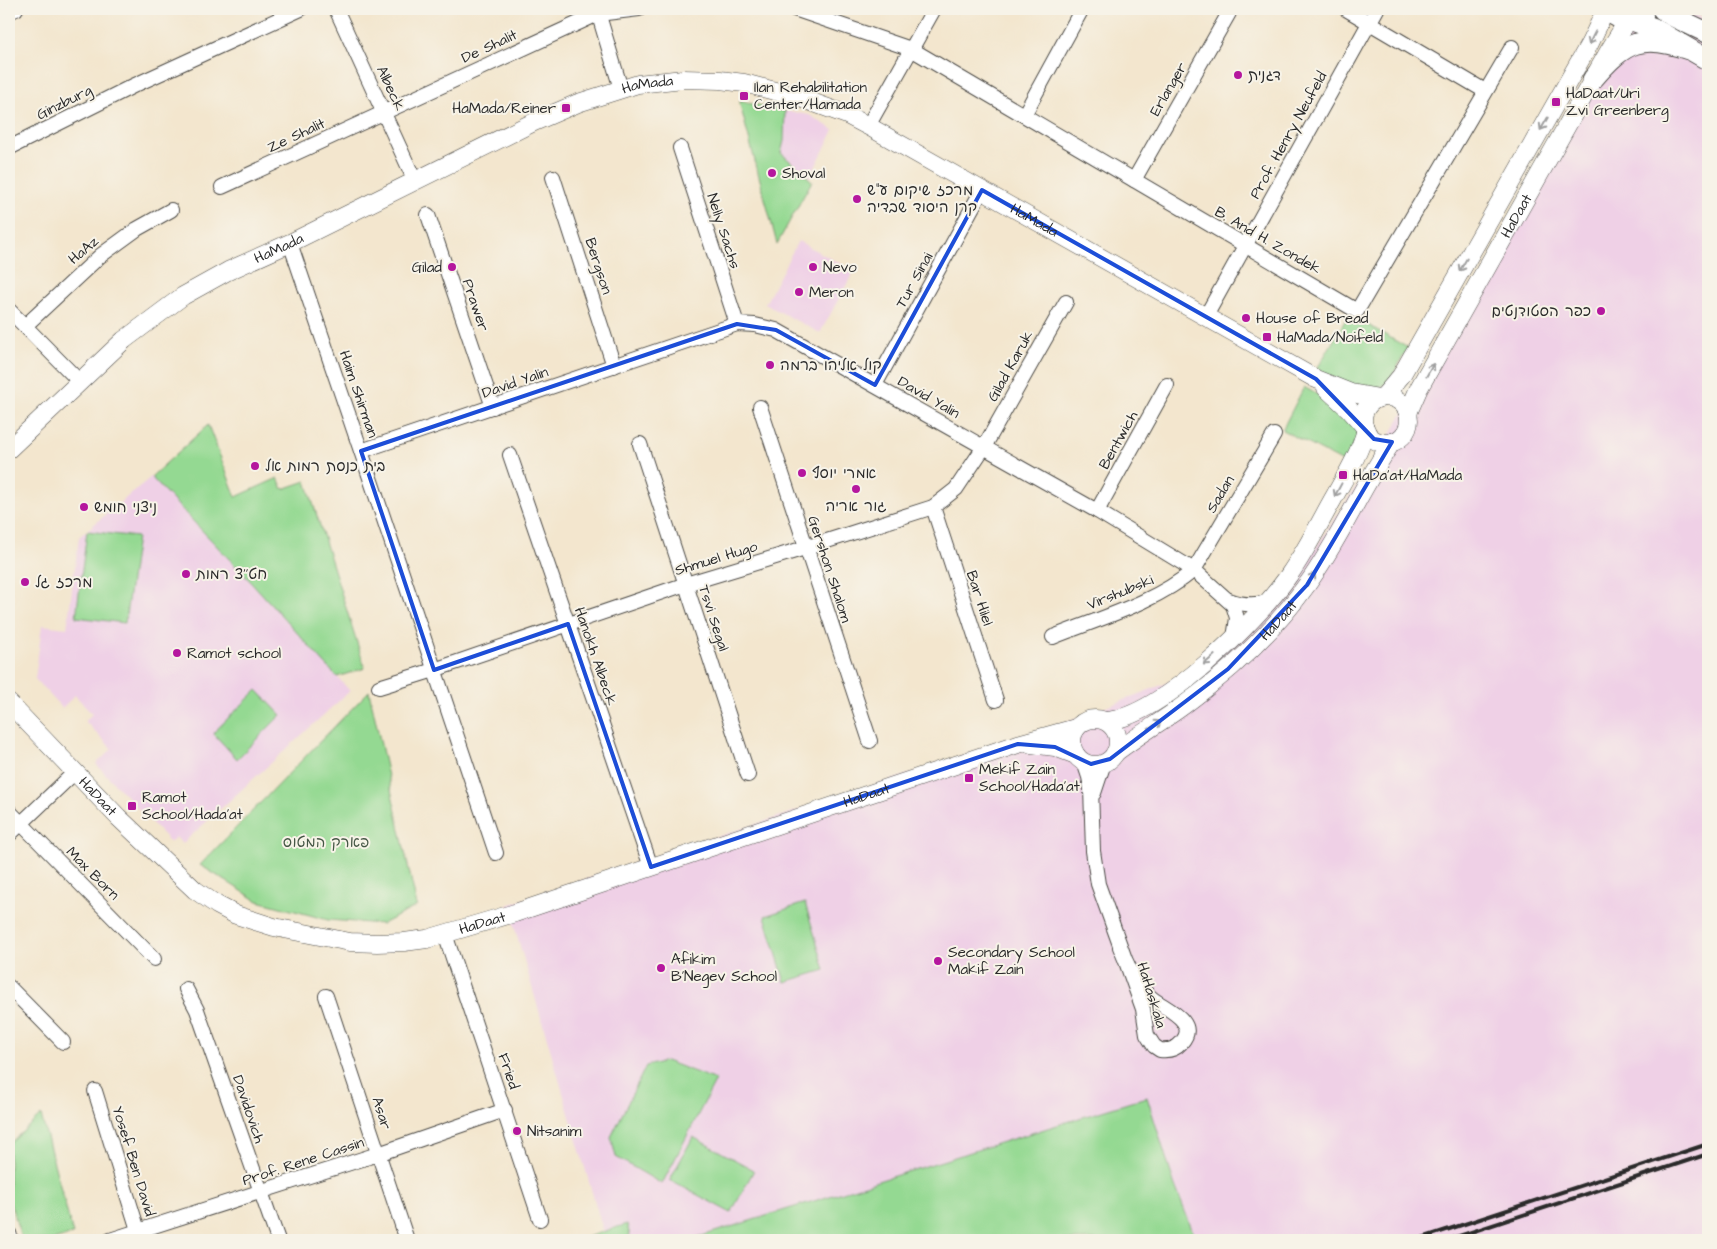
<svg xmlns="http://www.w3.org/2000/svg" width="1717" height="1249" viewBox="0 0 1717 1249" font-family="'Architects Daughter','Playpen Sans Hebrew',sans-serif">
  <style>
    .built { fill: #efd0e6 }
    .green { fill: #94d992; stroke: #60825e }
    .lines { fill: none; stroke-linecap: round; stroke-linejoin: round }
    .minor-casing { stroke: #494743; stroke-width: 16 }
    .tertiary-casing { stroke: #494743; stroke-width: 19 }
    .secondary-casing { stroke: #494743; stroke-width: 22 }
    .minor { stroke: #fff; stroke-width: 14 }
    .tertiary { stroke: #fff; stroke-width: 18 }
    .secondary { stroke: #fff; stroke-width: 20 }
    .rail { stroke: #2b2b2b; stroke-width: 4 }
    .oneway { stroke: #a0a0a0 }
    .marked { fill: none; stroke: #1d4ed8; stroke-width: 4; stroke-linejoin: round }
    .poi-dot { fill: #b5179e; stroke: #f7f3e8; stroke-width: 2 }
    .labels { text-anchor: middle; stroke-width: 4; stroke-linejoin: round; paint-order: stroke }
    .street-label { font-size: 15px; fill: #2b2b2b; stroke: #f7f3e8 }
    .poi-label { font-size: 15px; fill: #2b2b2b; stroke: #f7f3e8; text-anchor: start }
    .park-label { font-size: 15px; fill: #455645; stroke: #f7f3e8 }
  </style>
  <rect width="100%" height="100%" fill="#f7f3e8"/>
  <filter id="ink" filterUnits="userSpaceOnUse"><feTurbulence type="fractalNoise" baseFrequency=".02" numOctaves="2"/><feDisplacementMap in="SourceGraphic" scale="10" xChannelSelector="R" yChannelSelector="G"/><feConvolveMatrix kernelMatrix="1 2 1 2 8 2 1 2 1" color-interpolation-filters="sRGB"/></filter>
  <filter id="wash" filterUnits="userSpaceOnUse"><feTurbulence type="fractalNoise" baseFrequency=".0096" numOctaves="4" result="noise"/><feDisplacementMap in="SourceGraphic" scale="20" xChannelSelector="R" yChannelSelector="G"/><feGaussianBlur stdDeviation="1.12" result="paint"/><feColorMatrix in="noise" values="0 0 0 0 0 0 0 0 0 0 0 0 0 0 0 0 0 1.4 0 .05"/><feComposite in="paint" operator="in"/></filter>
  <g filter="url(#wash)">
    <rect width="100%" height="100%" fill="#f3e6ce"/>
    <g class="built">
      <polygon points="1647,9 1684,9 1708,21 1708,1240 606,1240 508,905 1066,723 1187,675 1293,582 1387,440 1507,236 1631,16"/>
      <polygon points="785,111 809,115 834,130 810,177 781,153 784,141"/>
      <polygon points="798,241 854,271 820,333 765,304"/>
      <polygon points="151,477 253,584 350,691 182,844 176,837 170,842 96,764 112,749 85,721 92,714 75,695 62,708 35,679 42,625 67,628 79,537"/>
    </g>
    <g class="green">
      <polygon points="739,101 785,111 784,141 781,153 812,181 777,244"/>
      <polygon points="1349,314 1408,348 1388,383 1378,388 1365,391 1352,388 1317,369"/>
      <path d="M1304 387C1322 398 1359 412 1357 438 1356 446 1348 456 1345 463L1282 430Z"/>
      <polygon points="208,425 236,497 278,478 283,489 306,481 365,668 337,677 253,584 151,477"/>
      <polygon points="87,531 137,537 125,623 76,617"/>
      <polygon points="257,690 281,715 237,759 213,733"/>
      <polygon points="369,691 417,906 382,924 328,920 258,901 200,865"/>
      <polygon points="805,903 825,970 785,982 765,916"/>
      <polygon points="666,1061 716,1080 662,1184 616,1157 611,1137 646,1066"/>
      <polygon points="1147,1097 1174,1183 1196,1240 689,1240"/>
      <polygon points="41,1115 73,1234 54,1240 22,1240 9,1199 9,1144"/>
      <polygon points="693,1137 754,1170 731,1213 670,1180"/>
      <polygon points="627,1224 631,1240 578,1240"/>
    </g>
  </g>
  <g filter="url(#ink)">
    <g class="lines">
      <g class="minor-casing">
        <g id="minor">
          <polyline points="336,9 415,181"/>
          <polyline points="597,9 621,89"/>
          <polyline points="794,9 911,49 1357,311 1512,47"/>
          <polyline points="1346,9 1485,91"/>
          <polyline points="9,12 16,9"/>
          <polyline points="1024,115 1082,9"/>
          <polyline points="868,126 934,9"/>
          <polyline points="9,148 135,85 301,9"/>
          <polyline points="680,148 737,324"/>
          <polyline points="553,177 614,366"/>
          <polyline points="1134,180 1229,13"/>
          <polyline points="222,187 598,14 639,9"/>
          <polyline points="428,215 493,407"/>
          <polyline points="290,243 361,451 496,853"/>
          <polyline points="9,310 79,381"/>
          <polyline points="1206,316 1377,9"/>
          <polyline points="25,326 100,256 137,229 171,210"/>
          <polyline points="875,385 982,190"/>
          <polyline points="760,407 870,741"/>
          <polyline points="640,444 748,775"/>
          <polyline points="361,451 737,324 755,325 776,330 1097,511 1194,570 1233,605 1237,618 1234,638"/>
          <polyline points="510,455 651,867"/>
          <polyline points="933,507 996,700"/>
          <polyline points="1097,511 1167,385"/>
          <path d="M1229 600C1242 605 1254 606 1267 602"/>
          <path d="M1053 637C1100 618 1155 603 1194 570L1274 435"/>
          <polyline points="379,687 434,670 686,584 805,548 933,507 956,489 984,447 1066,302"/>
          <path d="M1084 762 1089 777 1091 788 1093 851 1098 884 1143 1009 1147 1035 1154 1046 1160 1050C1168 1051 1175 1050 1181 1043 1200 1022 1166 1009 1153 999 1148 995 1143 990 1140 985 1131 974 1125 960 1120 947"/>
          <polyline points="1094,793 1104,763"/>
          <polyline points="9,811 154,959"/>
          <polyline points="9,835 75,772"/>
          <polyline points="445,934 540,1219"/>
          <polyline points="9,987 63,1042"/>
          <polyline points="186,989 197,1010 278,1240"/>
          <polyline points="326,996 407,1240"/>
          <polyline points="95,1091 141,1240"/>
          <polyline points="9,1233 11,1240"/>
          <polyline points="110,1240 378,1154 505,1110"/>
        </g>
      </g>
      <g class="tertiary-casing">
        <g id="tertiary">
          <polyline points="1326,388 1349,409 1364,426"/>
          <polyline points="1383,397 1401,376 1590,43 1606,9"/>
          <circle cx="1386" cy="420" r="23"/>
          <path id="s1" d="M1408 413 1419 388 1609 51 1628 20"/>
          <path id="s2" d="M9 449 124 340 183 296 228 271 290 243 534 122 578 103 638 84 683 79 720 80 744 83 798 97 847 115 868 126 1316 379 1351 393 1379 398"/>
          <path id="s3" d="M9 703 118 817 195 890 217 905 236 915 274 927 350 942 377 943 404 942 427 939 515 913 1018 744 1076 728"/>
          <circle cx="1095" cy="742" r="23"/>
          <path d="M1106 721C1161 717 1258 620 1289 575 1306 551 1319 524 1333 499 1345 477 1359 455 1366 430"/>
          <polyline points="1031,744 1055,747 1076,755"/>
          <path id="s4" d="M1115 753C1137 736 1161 722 1184 705 1229 672 1273 632 1306 586 1339 541 1361 488 1392 442"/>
        </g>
      </g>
      <g class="secondary-casing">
        <g id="secondary">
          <path d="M1609 9C1616 21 1631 23 1643 16"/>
          <polyline points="1662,9 1672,16 1708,33"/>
          <polyline points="1631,20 1653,28 1708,60"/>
          <path d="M1593 79C1625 41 1642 33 1690 50"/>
        </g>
      </g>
      <use href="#minor" class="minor"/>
      <use href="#tertiary" class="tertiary"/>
      <use href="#secondary" class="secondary"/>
      <g class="rail">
        <polyline points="1416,1240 1708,1144"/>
        <polyline points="1447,1240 1708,1154"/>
      </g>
    </g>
    <defs><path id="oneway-shaft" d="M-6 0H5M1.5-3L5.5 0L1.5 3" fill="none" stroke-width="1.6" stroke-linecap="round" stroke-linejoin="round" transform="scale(1.25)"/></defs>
    <g class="oneway">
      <use href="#oneway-shaft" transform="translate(1592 38) rotate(117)"/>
      <use href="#oneway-shaft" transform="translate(1544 124) rotate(120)"/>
      <use href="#oneway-shaft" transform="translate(1463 265) rotate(120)"/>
      <use href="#oneway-shaft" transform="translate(1430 370) rotate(-61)"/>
      <use href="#oneway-shaft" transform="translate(1338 490) rotate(118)"/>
      <use href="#oneway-shaft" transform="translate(1311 579) rotate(-58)"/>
      <use href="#oneway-shaft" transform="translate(1209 660) rotate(139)"/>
      <use href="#oneway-shaft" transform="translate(1155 725) rotate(-32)"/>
    </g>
  </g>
  <path class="marked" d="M982 190 1316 379 1374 439 1392 442 1307 585 1228 669 1110 759 1091 764 1055 747 1018 744 651 867 568 624 434 670 361 451 737 324 776 330 875 385Z"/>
  <g class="poi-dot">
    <circle cx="1238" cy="75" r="5"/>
    <rect x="739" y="91" width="10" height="10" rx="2.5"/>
    <rect x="1551" y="97" width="10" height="10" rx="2.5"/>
    <rect x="561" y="103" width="10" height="10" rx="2.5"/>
    <circle cx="772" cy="173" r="5"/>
    <circle cx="857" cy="199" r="5"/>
    <circle cx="452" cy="267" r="5"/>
    <circle cx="813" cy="267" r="5"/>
    <circle cx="799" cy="292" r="5"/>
    <circle cx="1601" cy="311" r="5"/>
    <circle cx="1246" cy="318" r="5"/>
    <rect x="1262" y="332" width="10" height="10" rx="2.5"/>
    <circle cx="770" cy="365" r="5"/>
    <circle cx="255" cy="466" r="5"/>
    <circle cx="802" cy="473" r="5"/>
    <rect x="1338" y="470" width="10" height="10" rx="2.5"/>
    <circle cx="856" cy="489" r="5"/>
    <circle cx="84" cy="507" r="5"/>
    <circle cx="186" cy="574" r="5"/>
    <circle cx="25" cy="582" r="5"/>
    <circle cx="177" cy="653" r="5"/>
    <rect x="964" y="773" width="10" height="10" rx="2.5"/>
    <rect x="127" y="801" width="10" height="10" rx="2.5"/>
    <circle cx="938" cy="961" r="5"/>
    <circle cx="661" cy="968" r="5"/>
    <circle cx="517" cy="1131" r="5"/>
  </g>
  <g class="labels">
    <g class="street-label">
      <text transform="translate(489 46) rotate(-25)" y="5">De Shalit</text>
      <text dy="5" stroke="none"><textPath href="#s2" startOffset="744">HaMada</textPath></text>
      <text transform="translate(391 88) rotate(65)" y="5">Albeck</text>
      <text transform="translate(1168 89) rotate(-60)" y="5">Erlanger</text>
      <text transform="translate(64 102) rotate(-27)" y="5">Ginzburg</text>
      <text transform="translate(296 135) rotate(-25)" y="5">Ze Shalit</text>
      <text transform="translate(1288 135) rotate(-61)" y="5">Prof. Henry Neufeld</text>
      <text dy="5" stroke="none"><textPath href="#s1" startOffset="225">HaDaat</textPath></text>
      <text dy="5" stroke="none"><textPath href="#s2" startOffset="1164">HaMada</textPath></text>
      <text transform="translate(724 231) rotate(72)" y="5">Nelly Sachs</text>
      <text transform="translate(1268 240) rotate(30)" y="5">B. And H. Zondek</text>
      <text dy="5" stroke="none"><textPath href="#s2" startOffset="339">HaMada</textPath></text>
      <text transform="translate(83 250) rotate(-41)" y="5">HaAz</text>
      <text transform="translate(599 266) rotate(72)" y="5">Bergson</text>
      <text transform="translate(914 280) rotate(-61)" y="5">Tur Sinai</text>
      <text transform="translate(476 305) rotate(71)" y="5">Prawer</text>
      <text transform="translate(1010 366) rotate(-61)" y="5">Gilad Karuk</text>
      <text transform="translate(515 382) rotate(-19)" y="5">David Yalin</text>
      <text transform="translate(359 394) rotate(71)" y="5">Haim Shirman</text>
      <text transform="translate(929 397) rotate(30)" y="5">David Yalin</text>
      <text transform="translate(1118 440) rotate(-61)" y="5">Bentwich</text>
      <text transform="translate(1220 494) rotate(-59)" y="5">Sadan</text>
      <text transform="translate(716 558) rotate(-17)" y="5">Shmuel Hugo</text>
      <text transform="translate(830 569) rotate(72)" y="5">Gershon Shalom</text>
      <text transform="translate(1120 592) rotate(-22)" y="5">Virshubski</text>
      <text transform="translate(980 598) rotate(72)" y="5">Bar Hilel</text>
      <text transform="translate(714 618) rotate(72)" y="5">Tsvi Segal</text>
      <text dy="5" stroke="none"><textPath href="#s4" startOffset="211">HaDaat</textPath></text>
      <text transform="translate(596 656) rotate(71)" y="5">Hanokh Albeck</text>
      <text dy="5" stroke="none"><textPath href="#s3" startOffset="969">HaDaat</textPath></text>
      <text dy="5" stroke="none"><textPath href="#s3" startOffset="129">HaDaat</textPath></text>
      <text transform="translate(93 873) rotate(45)" y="5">Max Born</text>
      <text dy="5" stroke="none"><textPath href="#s3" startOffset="564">HaDaat</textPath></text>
      <text transform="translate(1152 995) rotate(73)" y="5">HaHaskala</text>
      <text transform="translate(509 1071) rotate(71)" y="5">Fried</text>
      <text transform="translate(249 1109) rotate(71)" y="5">Davidovich</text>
      <text transform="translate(382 1113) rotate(72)" y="5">Asar</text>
      <text transform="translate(134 1161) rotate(73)" y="5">Yosef Ben David</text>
      <text transform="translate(303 1161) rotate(-18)" y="5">Prof. Rene Cassin</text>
    </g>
    <g class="poi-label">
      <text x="1248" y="80">דגנית</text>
      <text x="754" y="92">Ilan Rehabilitation<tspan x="754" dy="17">Center/Hamada</tspan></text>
      <text x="1566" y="98">HaDaat/Uri<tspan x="1566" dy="17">Zvi Greenberg</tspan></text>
      <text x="556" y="113" text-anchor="end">HaMada/Reiner</text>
      <text x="782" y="178">Shoval</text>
      <text x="867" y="195">מרכז שיקום ע"ש<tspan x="867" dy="17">קרן היסוד שבדיה</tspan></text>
      <text x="442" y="272" text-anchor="end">Gilad</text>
      <text x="823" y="272">Nevo</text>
      <text x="809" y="297">Meron</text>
      <text x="1591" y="316" text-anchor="end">כפר הסטודנטים</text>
      <text x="1256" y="323">House of Bread</text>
      <text x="1277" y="342">HaMada/Noifeld</text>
      <text x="780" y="370">קול אליהו ברמה</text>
      <text x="265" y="471">בית כנסת רמות אל</text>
      <text x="812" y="478">אמרי יוסף</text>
      <text x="1353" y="480">HaDa'at/HaMada</text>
      <text x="856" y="511" text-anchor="middle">גור אריה</text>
      <text x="94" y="512">ניצני חומש</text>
      <text x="196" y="579">חט''צ רמות</text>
      <text x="35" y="587">מרכז גל</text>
      <text x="187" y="658">Ramot school</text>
      <text x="979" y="774">Mekif Zain<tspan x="979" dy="17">School/Hada'at</tspan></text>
      <text x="142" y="802">Ramot<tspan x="142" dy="17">School/Hada'at</tspan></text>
      <text x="948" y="957">Secondary School<tspan x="948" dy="17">Makif Zain</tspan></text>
      <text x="671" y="964">Afikim<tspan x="671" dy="17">B’Negev School</tspan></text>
      <text x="527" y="1136">Nitsanim</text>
    </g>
    <g class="park-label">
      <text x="326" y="847">פארק המטוס</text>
    </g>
  </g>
  <rect width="1717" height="1249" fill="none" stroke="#f7f3e8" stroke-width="30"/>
</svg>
